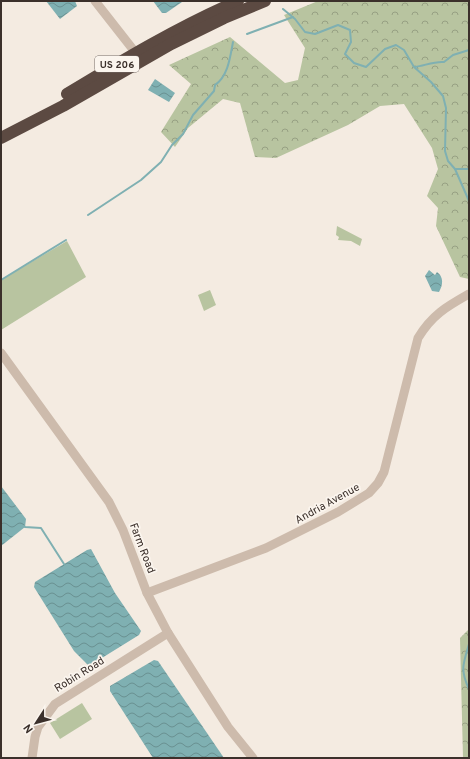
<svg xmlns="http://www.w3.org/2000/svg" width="470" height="759" viewBox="0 0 470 759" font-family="Overpass,sans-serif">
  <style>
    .forest { fill: url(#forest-crowns) }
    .park { fill: #b8c4a0 }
    .water { fill: url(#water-waves) }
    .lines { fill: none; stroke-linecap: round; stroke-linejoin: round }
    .stream { stroke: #7fb0b2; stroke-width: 2 }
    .minor { stroke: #cdbbac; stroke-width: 9 }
    .highway { stroke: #5c4a42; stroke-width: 12 }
    .labels { text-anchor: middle; stroke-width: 3.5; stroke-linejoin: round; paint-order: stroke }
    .shield { fill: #fbf5ee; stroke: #756b66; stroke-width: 1 }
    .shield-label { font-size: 10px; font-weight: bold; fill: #3b302b }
    .street-label { font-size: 11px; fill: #3b302b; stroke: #fbf5ee }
  </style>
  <defs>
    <pattern id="forest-crowns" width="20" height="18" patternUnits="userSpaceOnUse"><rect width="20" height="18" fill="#b8c4a0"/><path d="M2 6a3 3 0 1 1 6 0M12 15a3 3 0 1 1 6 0" fill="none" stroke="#97a083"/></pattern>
    <pattern id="water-waves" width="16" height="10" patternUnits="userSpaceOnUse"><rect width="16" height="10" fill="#7fb0b2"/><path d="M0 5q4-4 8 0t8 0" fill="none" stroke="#699091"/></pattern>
  </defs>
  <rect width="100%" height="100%" fill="#f4ebe1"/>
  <g class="forest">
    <polygon points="318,1 469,1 469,279 460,277 436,226 438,208 427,196 438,169 432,148 404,104 380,106 348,125 276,158 255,157 240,103 223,99 188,128 175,147 161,132 191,84 169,65 230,37 285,83 298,80 305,48 284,15"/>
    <polygon points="469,629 469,758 463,758 460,638"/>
  </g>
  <g class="park">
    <polygon points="337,226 362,239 360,246 351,241 338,240 339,237 336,235"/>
    <polygon points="67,241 86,277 1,330 1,280"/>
    <polygon points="210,290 216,305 204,311 198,295"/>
    <polygon points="82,703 92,719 60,739 50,723"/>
  </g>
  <g class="water">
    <polygon points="46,1 75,1 77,6 60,19"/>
    <polygon points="153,1 181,1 182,2 166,13 162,13"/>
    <polygon points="155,79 175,93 169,102 148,90"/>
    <path d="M429 270 435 275 437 272C444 277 443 285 439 292L432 291 425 276Z"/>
    <polygon points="1,486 26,519 25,527 1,546"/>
    <polygon points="91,549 115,593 141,631 139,635 89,666 74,651 34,587 35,582 87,550"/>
    <polygon points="154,660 158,661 224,758 153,758 110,691 110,686"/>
  </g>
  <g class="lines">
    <g class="stream">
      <polyline points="283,9 295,19 305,32 315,34 338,25 350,30 351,42 345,54 354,63 366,67 385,49 396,45 404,50 414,67 431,82 443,96 446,108 445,151 448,161 455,169 469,201"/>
      <polyline points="247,34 293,17"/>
      <path d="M415 67C424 66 434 61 444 62L453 55 469 50"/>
      <polyline points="455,169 469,169"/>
      <path d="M88 215 141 180 161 162 172 145 183 134 193 115 214 91 215 85C228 76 230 58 233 42"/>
      <polyline points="1,280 66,240"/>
      <polyline points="24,526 25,527 41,528 64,564"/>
      <path d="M469 644C463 664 460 670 469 689"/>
    </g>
    <g class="minor">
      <polyline points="95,1 135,52"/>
      <polyline points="1,353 109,502 123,530 147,593 168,633 228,727 253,758"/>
      <path d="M147 593 266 548 338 512 369 493 378 483 384 472 418 338C432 315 446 307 469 294"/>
      <polyline points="32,758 35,737 38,727 55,704 168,633"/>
    </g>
    <g class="highway">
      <path d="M67 94C123 60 178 27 238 1"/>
      <polyline points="1,138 63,106 171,44 224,18 265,1"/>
    </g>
  </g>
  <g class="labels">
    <rect class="shield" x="95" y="56" width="44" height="16" rx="3"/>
    <g class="shield-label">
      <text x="117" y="68">US 206</text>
    </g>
    <g class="street-label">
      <text transform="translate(327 503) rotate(-29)" y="4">Andria Avenue</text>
      <text transform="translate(143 548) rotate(69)" y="4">Farm Road</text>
      <text transform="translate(79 674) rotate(-32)" y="4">Robin Road</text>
    </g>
  </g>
  <rect width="470" height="759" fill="none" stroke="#3b302b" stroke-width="4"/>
  <g transform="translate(36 723) rotate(234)" stroke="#fbf5ee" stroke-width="3" paint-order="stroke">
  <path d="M0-3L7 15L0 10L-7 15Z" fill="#3b302b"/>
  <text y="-6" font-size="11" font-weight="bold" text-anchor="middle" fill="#3b302b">N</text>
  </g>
</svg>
